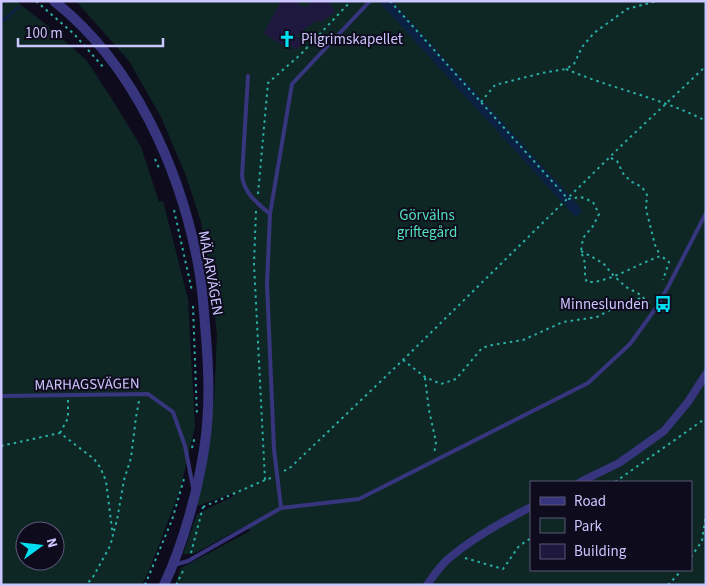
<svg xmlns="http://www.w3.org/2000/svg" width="707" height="586" viewBox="0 0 707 586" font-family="'Source Sans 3',sans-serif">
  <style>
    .green { fill: #0e2725; fill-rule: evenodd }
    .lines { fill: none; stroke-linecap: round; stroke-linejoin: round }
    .stream { stroke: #0b2141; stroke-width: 3 }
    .canal { stroke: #0b2141; stroke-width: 10 }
    .building { fill: #1e173e }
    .path { stroke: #2aafa4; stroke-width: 2; stroke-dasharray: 2.5 4; stroke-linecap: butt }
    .service { stroke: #36357d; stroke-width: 4 }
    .minor { stroke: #36357d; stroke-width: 8 }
    .tertiary { stroke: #36357d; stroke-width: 10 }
    .labels { text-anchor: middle; stroke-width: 4; stroke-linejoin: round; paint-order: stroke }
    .poi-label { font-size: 15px; fill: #ccc6ff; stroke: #0e0b1d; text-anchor: start }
    .park-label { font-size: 15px; fill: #52e0b9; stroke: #0e0b1d }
    .street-label { font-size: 15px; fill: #ccc6ff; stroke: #0e0b1d }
  </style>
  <rect width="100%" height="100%" fill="#0e0b1d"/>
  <g class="green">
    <path d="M1 1H16L53 30 87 61 115 104 141 147 159 202 163 201 188 299 195 427 180 490 148 573 142 585H1ZM25 531H55V561H25Z"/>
    <path d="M76 1H706V585H175L181 568 250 531 247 525 199 551 193 554H183L197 514 234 496 233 493 192 508 214 401 217 334 209 267 201 222 186 176 161 117 129 61ZM531 482H691V570H531Z"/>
  </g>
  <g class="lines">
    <polyline class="stream" points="1,22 19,7"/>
    <g class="canal">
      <polyline points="385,1 565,198"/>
      <polyline points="569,202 576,211"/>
    </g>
  </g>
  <polygon class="building" points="281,1 296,1 301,6 307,7 312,1 334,1 330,5 336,11 322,22 315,21 310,26 308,26 297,36 303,43 296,50 291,46 288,49 264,33"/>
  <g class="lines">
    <g class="path">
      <polyline points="36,1 74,34 104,68"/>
      <path d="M390 1 568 199 581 197 593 202 599 214 593 226 583 238 581 251 585 263V278L587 282C607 284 641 262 661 256L669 262 663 280"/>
      <path d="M566 69C612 89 662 98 706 121"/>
      <polyline points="481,102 495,85 542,73 566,69 574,64 582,47 594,33 627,9 657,1"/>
      <polyline points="611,158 617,161 624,175 632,182 642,187 647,195 646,209 655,245 660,255"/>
      <polyline points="155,159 159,168"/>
      <polyline points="258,194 268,83 301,54 351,1"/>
      <polyline points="174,210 192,291"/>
      <polyline points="256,211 254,264 265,480 271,478"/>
      <polyline points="581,251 603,263 613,275 626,287 639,294 652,305"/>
      <polyline points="193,306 197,416"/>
      <polyline points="403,360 425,377 441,384 456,379 482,348 492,345 523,340 563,322 597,317 627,301 643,298"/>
      <polyline points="425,378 429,410 436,442 434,454"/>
      <polyline points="60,433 68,418 68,400"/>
      <polyline points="1,446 60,433 94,459 100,467 106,481 113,537 109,548 93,577 86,585"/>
      <polyline points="192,448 195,436"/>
      <polyline points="284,471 291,467 403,360 623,144 706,66"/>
      <polyline points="615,482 706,418"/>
      <polyline points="203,507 265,480"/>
      <polyline points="114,531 117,520 124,480 131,458 136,417 139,401"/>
      <polyline points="191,553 203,507"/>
      <polyline points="691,557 702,541 706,514"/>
      <polyline points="465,558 503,569 519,546 531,538"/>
      <polyline points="145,585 172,520 184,479"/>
      <polyline points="176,585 184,569"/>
      <polyline points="668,585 682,570"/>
    </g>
    <g class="service">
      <path d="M248 76 242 176C244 193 257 203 270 214"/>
      <polyline points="1,396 148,394 173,412 185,446 193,487"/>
      <polyline points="281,508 274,449 267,284 270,214 292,84 370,1"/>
      <polyline points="174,565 188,561 281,508 359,499 588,383 630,344 656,308 669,285 706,213"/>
    </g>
    <g class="minor">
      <polyline points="580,482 619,463 664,431 688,402 706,374"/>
      <path d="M427 585C433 577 439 567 447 560 472 538 501 522 531 507"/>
    </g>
    <path class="tertiary" d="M54 1C134 64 181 170 199 269 203 291 204 314 206 337 209 372 210 408 205 443 199 487 183 545 164 585"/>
  </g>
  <defs>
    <g id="church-bare" transform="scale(1.35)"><path d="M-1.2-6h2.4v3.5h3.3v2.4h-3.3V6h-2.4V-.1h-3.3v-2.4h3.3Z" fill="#00dff1" stroke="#0e0b1d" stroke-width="2.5" paint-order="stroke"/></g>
    <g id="bus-bare" transform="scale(1.35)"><path d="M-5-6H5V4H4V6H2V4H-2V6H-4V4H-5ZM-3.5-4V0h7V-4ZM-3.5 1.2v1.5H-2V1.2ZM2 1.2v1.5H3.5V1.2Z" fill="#00dff1" stroke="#0e0b1d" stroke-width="2.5" paint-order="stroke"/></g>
  </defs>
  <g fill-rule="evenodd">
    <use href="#church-bare" x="287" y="39"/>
    <use href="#bus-bare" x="663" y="304"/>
  </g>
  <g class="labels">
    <g class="poi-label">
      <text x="301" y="44">Pilgrimskapellet</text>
      <text x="649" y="309" text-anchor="end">Minneslunden</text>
    </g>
    <g class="park-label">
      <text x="427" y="220">Görvälns<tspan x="427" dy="17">griftegård</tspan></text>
    </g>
    <g class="street-label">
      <text transform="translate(211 273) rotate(80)" y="5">MÄLARVÄGEN</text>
      <text transform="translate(87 384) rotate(-1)" y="5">MARHAGSVÄGEN</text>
    </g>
  </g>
  <rect width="707" height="586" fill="none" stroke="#ccc6ff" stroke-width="5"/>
  <rect x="530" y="481" width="162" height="90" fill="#0e0b1d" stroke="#5a5677"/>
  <rect x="540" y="497" width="25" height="8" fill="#36357d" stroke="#5a5677"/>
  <text x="574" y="506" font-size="15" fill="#ccc6ff">Road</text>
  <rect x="540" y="518" width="25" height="15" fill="#0e2725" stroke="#5a5677"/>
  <text x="574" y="531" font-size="15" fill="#ccc6ff">Park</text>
  <rect x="540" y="544" width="25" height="15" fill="#1e173e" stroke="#5a5677"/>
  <text x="574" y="556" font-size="15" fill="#ccc6ff">Building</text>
  <g transform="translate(40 546) rotate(75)"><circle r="24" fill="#0e0b1d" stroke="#5a5677"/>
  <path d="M0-4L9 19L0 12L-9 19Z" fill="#00dff1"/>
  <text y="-8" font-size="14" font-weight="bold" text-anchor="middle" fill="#ccc6ff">N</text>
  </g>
  <path d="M18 38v8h145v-8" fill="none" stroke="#ccc6ff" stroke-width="2.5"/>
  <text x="25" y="38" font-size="15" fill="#ccc6ff" stroke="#0e0b1d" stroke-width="4" paint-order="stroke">100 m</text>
</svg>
